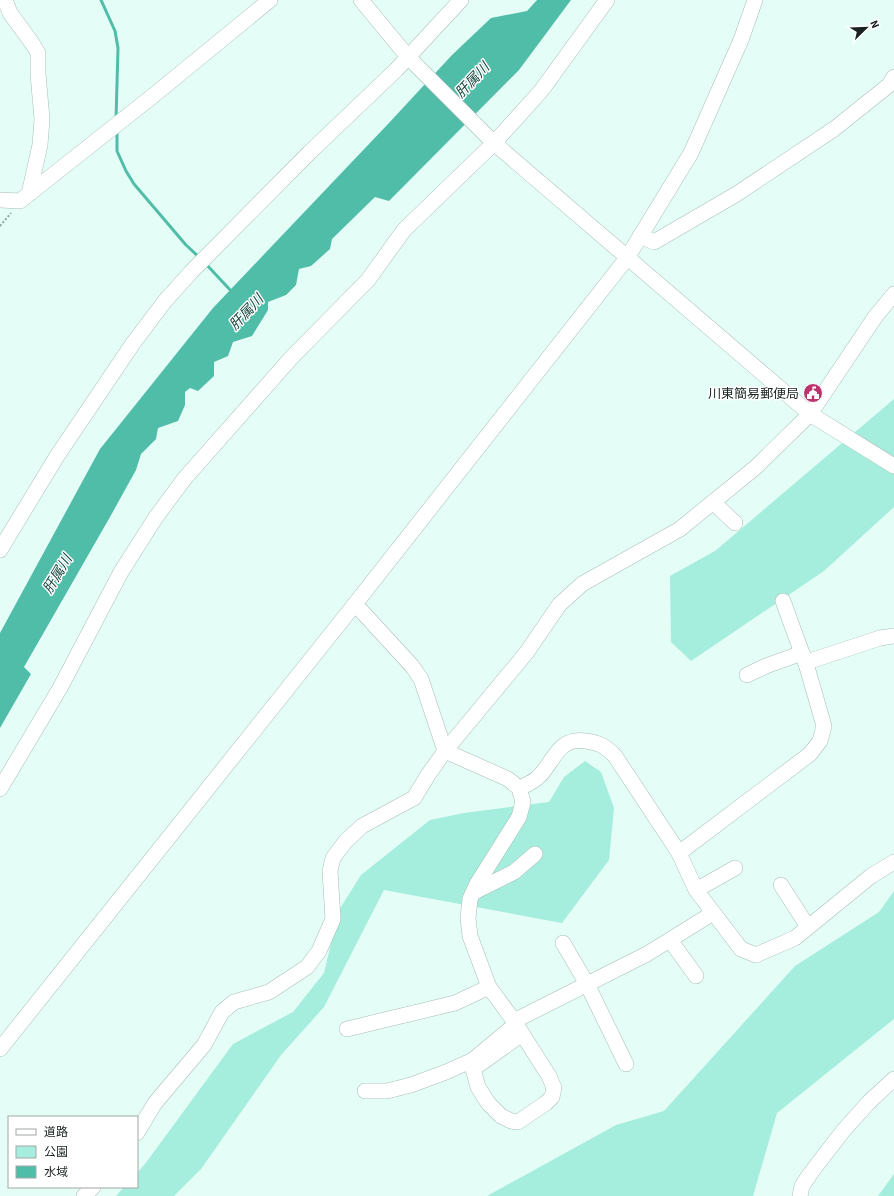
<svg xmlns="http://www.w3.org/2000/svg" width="894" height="1196" viewBox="0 0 894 1196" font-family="'Source Sans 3','Noto Sans JP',sans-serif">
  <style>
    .green { fill: #a5eddd }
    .water { fill: #50bda9 }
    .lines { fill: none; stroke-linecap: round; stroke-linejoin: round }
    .stream { stroke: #50bda9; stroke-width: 3 }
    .minor-casing { stroke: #a7beb8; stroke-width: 16 }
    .path { stroke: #91a39e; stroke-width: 2; stroke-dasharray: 2 2; stroke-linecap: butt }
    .minor { stroke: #fff; stroke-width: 15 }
    .labels { text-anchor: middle; stroke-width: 3; stroke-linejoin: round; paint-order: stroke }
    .poi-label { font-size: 13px; fill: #192220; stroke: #fff; text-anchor: end }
    .water-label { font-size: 14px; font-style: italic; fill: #18483f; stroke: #fff }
  </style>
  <rect width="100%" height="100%" fill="#e5fdf7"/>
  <g class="green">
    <polygon points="894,399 894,507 824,571 691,661 671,642 670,576 715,551"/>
    <polygon points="585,761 601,772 614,808 609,860 562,923 384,890 324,1007 281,1055 201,1169 174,1196 116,1196 124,1187 137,1187 137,1173 145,1164 233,1044 293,1012 324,973 339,910 361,875 430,820 464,813 549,802 564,777"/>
    <polygon points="894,891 894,1019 777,1113 753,1196 487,1196 616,1125 664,1111 795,966 879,912"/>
    <polygon points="894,1174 894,1196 878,1196"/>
  </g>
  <polygon class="water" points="537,0 571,0 519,70 389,201 375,197 332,239 330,249 311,266 299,269 296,285 286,295 268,302 268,310 252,336 233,342 228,356 214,362 214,376 198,391 190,388 185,392 185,405 178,421 158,428 156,439 141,454 136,470 110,517 24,667 31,674 0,728 0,633 100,449 213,308 388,124 452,55 491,18 527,11"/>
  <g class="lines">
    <g class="stream">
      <polyline points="101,0 115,31 118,48 116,119"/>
      <polyline points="117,131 117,151 126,171 134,184 186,245 200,258"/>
      <polyline points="205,263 233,293"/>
    </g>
    <g class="minor-casing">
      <g id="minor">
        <polyline points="5,0 10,13 32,43 38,53 38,74 42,119 40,145 29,194"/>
        <polyline points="361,0 408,57 494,143 810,414 894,466"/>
        <polyline points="0,200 20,201 154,95 270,0"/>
        <polyline points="640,236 654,242 735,195 834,129 889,85 894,77"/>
        <polyline points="713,502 735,523"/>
        <polyline points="0,550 57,456 134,342 165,301 192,271 310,152 396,70 461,0"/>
        <polyline points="783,601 807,667"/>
        <polyline points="355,604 412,666 421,679 445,751 508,779 519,788 523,802 519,817 477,884 470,899 468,918 470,936 489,987 514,1021 647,954 713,913"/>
        <polyline points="747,675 766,666 802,653"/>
        <path d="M519 788C524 786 531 783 536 779 554 765 556 736 586 741 600 743 605 746 615 756L679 853 696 890 741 949 756 955 795 938 871 876 894 862"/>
        <polyline points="0,789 60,688 121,572 156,517 185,478 292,357 368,280 404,230 494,143 541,91 607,0"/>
        <polyline points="679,853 810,754 820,741 824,726 807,667 810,661 880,638 894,636"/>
        <polyline points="781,885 808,927"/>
        <polyline points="696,890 735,868"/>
        <polyline points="474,892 514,872 535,854"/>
        <polyline points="670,940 696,976"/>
        <polyline points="563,943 587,984 626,1064"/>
        <polyline points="514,1021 549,1076 554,1088 552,1097 546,1103 518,1122 511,1121 501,1116 488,1103 478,1087 473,1069 522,1034"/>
        <polyline points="347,1029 455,1003 489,987"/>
        <polyline points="0,1049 355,604 627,258 691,153 741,40 755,0"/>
        <polyline points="365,1091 387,1091 411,1085 446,1072 473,1060 516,1024"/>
        <polyline points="137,1133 155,1103 204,1045 222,1012 234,1002 269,992 307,967 319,951 333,919 330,871 333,858 345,842 362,826 414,798 428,775 445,751 527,652 559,605 582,584 680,529 756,467 810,414 875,317 894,294"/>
        <polyline points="84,1196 93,1187"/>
        <polyline points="800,1196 802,1186 810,1174 843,1131 869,1102 894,1079"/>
      </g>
    </g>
    <polyline class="path" points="0,226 11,213"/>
    <use href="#minor" class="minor"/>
  </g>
  <defs>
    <g id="civic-disc" transform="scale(1)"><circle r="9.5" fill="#bc326d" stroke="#fff"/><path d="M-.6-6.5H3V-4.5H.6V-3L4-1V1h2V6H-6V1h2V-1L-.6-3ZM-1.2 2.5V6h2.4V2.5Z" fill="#fff"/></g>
  </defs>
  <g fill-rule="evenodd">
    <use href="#civic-disc" x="813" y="393"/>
  </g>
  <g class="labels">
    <g class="poi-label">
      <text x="799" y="398">川東簡易郵便局</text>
    </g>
    <g class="water-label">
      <text transform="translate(472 80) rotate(-47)" y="5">肝属川</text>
      <text transform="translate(246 312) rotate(-47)" y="5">肝属川</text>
      <text transform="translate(57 574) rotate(-59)" y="5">肝属川</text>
    </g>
  </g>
  <rect x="8" y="1116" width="130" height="72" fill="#ffffff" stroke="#a3a7a6"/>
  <rect x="16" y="1129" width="20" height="6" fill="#ffffff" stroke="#a3a7a6"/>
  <text x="44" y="1136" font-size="12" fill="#192220">道路</text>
  <rect x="16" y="1146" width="20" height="12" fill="#a5eddd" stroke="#a3a7a6"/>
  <text x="44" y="1156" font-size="12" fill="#192220">公園</text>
  <rect x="16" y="1166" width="20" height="12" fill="#50bda9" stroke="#a3a7a6"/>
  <text x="44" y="1176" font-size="12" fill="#192220">水域</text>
  <g transform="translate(866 28) rotate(67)" stroke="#ffffff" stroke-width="3" paint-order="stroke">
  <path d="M0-3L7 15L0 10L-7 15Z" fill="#192220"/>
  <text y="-6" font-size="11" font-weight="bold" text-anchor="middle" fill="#192220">N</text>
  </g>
</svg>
